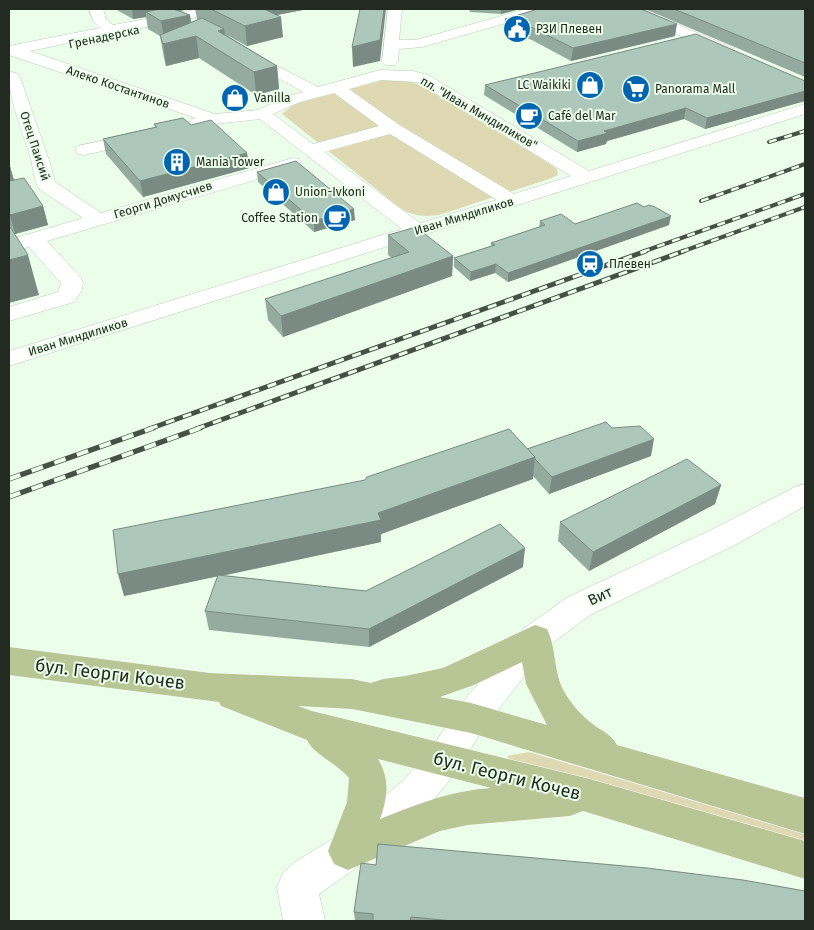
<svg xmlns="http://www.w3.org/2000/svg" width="814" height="930" viewBox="0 0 814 930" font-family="'Fira Sans',sans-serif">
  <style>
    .green { fill: #dfd9b3 }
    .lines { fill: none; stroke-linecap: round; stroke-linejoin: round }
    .minor-casing { stroke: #baccb9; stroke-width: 1 }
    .major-casing { stroke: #fff; stroke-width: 1 }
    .minor { fill: #fff; fill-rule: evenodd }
    .major { fill: #b8c595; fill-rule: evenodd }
    .rail-far2-casing { stroke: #475046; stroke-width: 4 }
    .rail-far1-casing { stroke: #475046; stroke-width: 5 }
    .rail-casing { stroke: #475046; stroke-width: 5.5 }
    .rail-far2 { stroke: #ebfeea; stroke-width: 2.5; stroke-dasharray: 8; stroke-linecap: butt }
    .rail-far1 { stroke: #ebfeea; stroke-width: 3; stroke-dasharray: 9; stroke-linecap: butt }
    .rail { stroke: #ebfeea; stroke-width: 4; stroke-dasharray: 12; stroke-linecap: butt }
    .wall { fill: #95aba0 }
    .shaded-wall { fill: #798b82 }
    .building { fill: #adc7ba; stroke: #798b82 }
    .labels { text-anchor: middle; stroke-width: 4; stroke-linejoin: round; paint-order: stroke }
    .far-poi-label { font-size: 12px; fill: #232a22; stroke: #ebfeea; text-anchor: start }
    .far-street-label { font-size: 12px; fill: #232a22; stroke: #ebfeea }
    .street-label { font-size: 15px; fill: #232a22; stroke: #ebfeea }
    .near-street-label { font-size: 18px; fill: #232a22; stroke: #ebfeea }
  </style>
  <rect width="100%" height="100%" fill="#ebfeea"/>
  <g class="green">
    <path d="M383 80 410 81 424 87 550 164 557 169 558 175 549 179 439 215C423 217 413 216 400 208L282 114 294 104Z"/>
    <polygon points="529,752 805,834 805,851 592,793 518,771 507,756"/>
  </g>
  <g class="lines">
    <g class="minor-casing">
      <g id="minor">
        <path d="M89 9H103L106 19 113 25 199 9H231L224 13 185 19 30 51 215 114 258 110 288 96 303 92 239 56 237 53 239 50 244 49 318 87 380 70 413 71 428 75 589 171 805 104V114L9 366V351L402 229 260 119 214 124 197 128 191 127 189 123 191 119 196 118 9 55V46L100 28 93 21ZM381 80 417 82 571 176 514 194 398 124 349 89ZM334 93 379 126 313 144 273 114 300 102ZM390 134 497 200 420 223 324 152Z"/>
        <polygon points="388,9 402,9 399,40 416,40 526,9 547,9 545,12 422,47 399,49 398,62 395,65 385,65 382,62"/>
        <polygon points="623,9 641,9 731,47 733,50 731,53 721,53 625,12"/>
        <path d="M12 72 18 74 20 77 49 160 55 182 101 213 293 158 299 159 302 163 299 167 47 241 80 277 83 282 82 290 74 302 9 321V307L58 292 61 283 29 247 9 252V240L83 218 39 189C34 181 33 169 31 159 23 131 9 103 9 73Z"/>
        <polygon points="141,132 147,133 150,137 147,141 84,155 78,154 75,150 78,146"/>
        <polygon points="805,484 805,506 733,546 590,615 547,647 483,729 457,771 430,804 362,864 319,894 325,921 283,921 277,887 283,873 295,862 334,838 404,780 431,749 459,707 523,629 568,597 711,530 795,487"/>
      </g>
    </g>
    <g class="major-casing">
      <path id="major" d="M535 625 547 629C557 649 553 673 565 693 572 705 582 716 594 725 602 731 612 735 617 745L805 798V834L471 733 352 709 298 706 312 711 590 779 805 841V879L583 811 570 816 468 825 440 831 348 870 334 864 328 851 347 802 349 778C338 764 314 755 307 740L221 706 219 702 9 675V647L210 673 352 679 371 683 383 679 405 676 443 668ZM522 662 526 684 547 725 471 703 440 697 474 685ZM378 759 491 788C449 791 418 804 380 819 388 797 390 779 378 759Z"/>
    </g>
    <use href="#minor" class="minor"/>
    <use href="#major" class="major"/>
    <g class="rail-far2-casing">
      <g id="rail-far2">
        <polyline points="769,142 805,131"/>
        <polyline points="701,201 805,164"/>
        <polyline points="642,252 805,194"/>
        <polyline points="681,252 805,207"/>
      </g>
    </g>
    <g class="rail-far1-casing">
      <g id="rail-far1">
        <polyline points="149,429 646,251"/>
        <polyline points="196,429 684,251"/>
      </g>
    </g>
    <g class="rail-casing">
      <g id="rail">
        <polyline points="9,479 153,428"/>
        <polyline points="9,497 200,428"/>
      </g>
    </g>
    <use href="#rail-far2" class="rail-far2"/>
    <use href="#rail-far1" class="rail-far1"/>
    <use href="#rail" class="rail"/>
  </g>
  <g class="wall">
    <polygon points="115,9 190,9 179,11 190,15 191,22 198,20 197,19 195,9 308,9 276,15 283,37 247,46 225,34 277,66 279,89 256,95 199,58 166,66 164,58 160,36 148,29 146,17 133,19"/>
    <polygon points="469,9 520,9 501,14 470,12"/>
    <polygon points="535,9 641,9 675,36 571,61 532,40 504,30 505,19 535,10"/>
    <polygon points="645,9 805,9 805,77"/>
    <polygon points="805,81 805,101 705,129 684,119 607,141 606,144 577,152 484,95 485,85"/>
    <polygon points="154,124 191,125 247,153 249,168 143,197 106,154 103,139 155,127"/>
    <polygon points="9,163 14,180 43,206 48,225 15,234 9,224"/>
    <polygon points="257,172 355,220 314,232 258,182"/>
    <polygon points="540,221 575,224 669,225 508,282 495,273 470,281 454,267 454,258 491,246 491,243 539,227"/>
    <polygon points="388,235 453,256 452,276 283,337 268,320 265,299 392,258 388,255"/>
    <polygon points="612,428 651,456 549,494 533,476 533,479 381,534 381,542 222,576 366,591 523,567 369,647 209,630 205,611 218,576 124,596 527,449"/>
    <polygon points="721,485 715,504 589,571 558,541 560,522"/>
    <polygon points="354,912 805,921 355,921"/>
  </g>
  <g class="shaded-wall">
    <polygon points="132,9 190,9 152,16 146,12 146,17 133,19"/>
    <polygon points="250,9 308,9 251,20"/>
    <polygon points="384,9 386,9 380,61 353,67 352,47"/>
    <polygon points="501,9 520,9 501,14"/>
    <polygon points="190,15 192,32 164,38 161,21"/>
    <polygon points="281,17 283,37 247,46 245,26"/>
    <polygon points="677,24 675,36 571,61 573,48"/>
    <polygon points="224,29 227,51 218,31"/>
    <polygon points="196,36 199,58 166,66 163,44"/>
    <polygon points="277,66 279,89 256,95 254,72"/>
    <polygon points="805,91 805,101 705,129 707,118"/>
    <polygon points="686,108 684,119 607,141 606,144 577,152 578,141 604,131"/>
    <polygon points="247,153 249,168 143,197 140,181"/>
    <polygon points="10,166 15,185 9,186 9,167"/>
    <polygon points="43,206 48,225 15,234 10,215"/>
    <polygon points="354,209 355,220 314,232 314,221"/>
    <polygon points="671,216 669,225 508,282 508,273"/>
    <polygon points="28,255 39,295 9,303 9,260"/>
    <polygon points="453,256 452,276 283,337 281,316"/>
    <polygon points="496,264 495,273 470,281 471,272"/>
    <polygon points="654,439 651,456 549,494 552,477"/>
    <polygon points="535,457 533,479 381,534 381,542 124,596 118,574 378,513"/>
    <polygon points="721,485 715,504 589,571 593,552"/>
    <polygon points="525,548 523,567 369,647 369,629"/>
  </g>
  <g class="building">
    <polygon points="160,9 173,9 190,15 161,21 146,12"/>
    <polygon points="211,9 264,9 281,17 245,26"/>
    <polygon points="360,9 384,9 380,40 352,47"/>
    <polygon points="538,9 641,9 677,24 573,48 533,28 505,19"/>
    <polygon points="674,9 805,9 805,63"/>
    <polygon points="202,18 224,29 218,31 277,66 254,72 196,36 163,44 160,35"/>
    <polygon points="696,34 805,81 805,91 707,118 686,108 604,131 608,133 578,141 485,85"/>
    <polygon points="183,118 191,125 211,120 247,153 140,181 103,139 157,127 154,124"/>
    <polygon points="296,161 354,209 314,221 257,172"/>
    <polygon points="24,178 43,206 10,215 9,213 9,181"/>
    <polygon points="637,203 644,207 649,205 655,207 671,216 508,273 496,264 471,272 454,258 495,245 491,243 545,225 540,221 561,214 575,224"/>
    <polygon points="9,225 28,255 9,260"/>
    <polygon points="416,227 453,256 281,316 265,299 409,252 388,235"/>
    <polygon points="606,422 612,428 640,426 654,439 552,477 535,459 535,457 527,449"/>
    <polygon points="509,429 535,457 378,513 381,520 118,574 113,530 365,480 367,477"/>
    <polygon points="687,459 721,485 593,552 560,522"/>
    <polygon points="500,524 525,548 369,629 205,611 218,575 366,591"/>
    <polygon points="378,844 647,868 743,880 805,891 805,921 453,921 411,917 410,921 373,921 373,914 354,912 361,863 376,865"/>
  </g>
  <defs>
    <g id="civic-disc" transform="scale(1.4375)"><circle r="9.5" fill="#0065b1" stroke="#ebfeea"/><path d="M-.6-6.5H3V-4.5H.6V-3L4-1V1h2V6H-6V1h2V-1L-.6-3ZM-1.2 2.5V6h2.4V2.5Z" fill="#fff"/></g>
    <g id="shop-disc" transform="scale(1.4375)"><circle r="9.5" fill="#0065b1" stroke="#ebfeea"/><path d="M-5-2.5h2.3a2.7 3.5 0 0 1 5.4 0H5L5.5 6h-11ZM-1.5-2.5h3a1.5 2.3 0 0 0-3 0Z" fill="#fff"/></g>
    <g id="supermarket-disc" transform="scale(1.4375)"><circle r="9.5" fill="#0065b1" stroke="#ebfeea"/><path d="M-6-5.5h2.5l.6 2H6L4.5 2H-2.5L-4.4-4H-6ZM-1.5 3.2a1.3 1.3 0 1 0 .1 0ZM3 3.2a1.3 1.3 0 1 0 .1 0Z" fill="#fff"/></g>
    <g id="cafe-disc" transform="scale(1.4375)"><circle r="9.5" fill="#0065b1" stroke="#ebfeea"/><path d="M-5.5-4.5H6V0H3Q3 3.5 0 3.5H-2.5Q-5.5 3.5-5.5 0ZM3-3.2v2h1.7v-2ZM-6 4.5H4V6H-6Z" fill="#fff"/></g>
    <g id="building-disc" transform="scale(1.4375)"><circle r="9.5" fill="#0065b1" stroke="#ebfeea"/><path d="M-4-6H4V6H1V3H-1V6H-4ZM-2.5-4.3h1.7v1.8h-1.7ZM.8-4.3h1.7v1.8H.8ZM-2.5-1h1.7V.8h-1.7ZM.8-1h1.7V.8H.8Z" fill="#fff"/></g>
    <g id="station-disc" transform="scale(1.4375)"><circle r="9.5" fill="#0065b1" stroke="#ebfeea"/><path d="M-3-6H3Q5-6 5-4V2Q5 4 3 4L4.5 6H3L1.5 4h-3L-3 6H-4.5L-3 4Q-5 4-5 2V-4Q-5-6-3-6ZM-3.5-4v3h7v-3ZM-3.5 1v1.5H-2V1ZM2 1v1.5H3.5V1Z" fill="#fff"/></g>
  </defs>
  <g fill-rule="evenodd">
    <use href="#civic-disc" x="517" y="29"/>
    <use href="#shop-disc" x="590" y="85"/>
    <use href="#supermarket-disc" x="636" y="89"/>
    <use href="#shop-disc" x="235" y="98"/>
    <use href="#cafe-disc" x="529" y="116"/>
    <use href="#building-disc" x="177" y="162"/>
    <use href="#shop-disc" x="276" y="192"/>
    <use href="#cafe-disc" x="337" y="218"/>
    <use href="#station-disc" x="590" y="264"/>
  </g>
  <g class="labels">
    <g class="far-poi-label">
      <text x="536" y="33">РЗИ Плевен</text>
      <text x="571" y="89" text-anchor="end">LC Waikiki</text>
      <text x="655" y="93">Panorama Mall</text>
      <text x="254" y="102">Vanilla</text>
      <text x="548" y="120">Café del Mar</text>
      <text x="196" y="166">Mania Tower</text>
      <text x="295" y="196">Union-Ivkoni</text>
      <text x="318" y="222" text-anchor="end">Coffee Station</text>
      <text x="609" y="268">Плевен</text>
    </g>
    <g class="far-street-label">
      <text transform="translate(104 37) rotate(-12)" y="4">Гренадерска</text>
      <text transform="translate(118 87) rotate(19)" y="4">Алеко Костантинов</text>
      <text transform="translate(479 113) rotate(30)" y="4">пл. "Иван Миндиликов"</text>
      <text transform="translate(35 146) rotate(72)" y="4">Отец Паисий</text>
      <text transform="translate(163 200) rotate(-17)" y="4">Георги Домусчиев</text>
      <text transform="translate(464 216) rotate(-17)" y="4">Иван Миндиликов</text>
      <text transform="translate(78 337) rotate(-17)" y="4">Иван Миндиликов</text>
    </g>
    <g class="street-label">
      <text transform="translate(600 596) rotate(-25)" y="5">Вит</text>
    </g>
    <g class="near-street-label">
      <text transform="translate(110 674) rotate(7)" y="6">бул. Георги Кочев</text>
      <text transform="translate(507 776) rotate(14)" y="6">бул. Георги Кочев</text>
    </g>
  </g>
  <rect width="814" height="930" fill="none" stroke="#232a22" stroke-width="20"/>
</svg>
